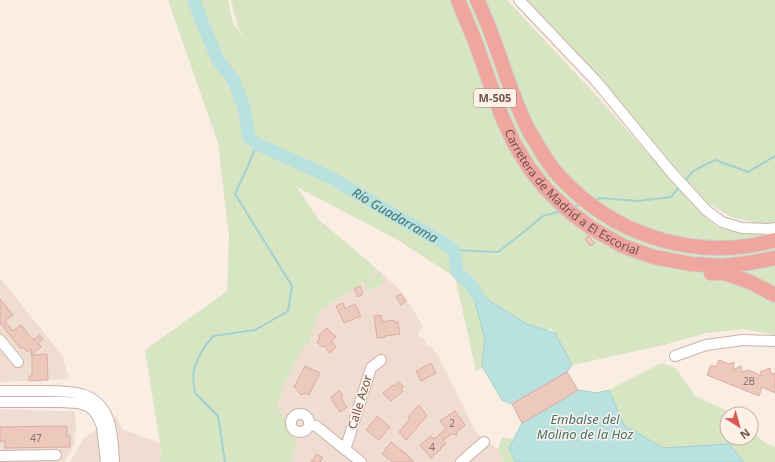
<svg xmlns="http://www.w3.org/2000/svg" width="775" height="462" viewBox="0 0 775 462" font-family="'Noto Sans',sans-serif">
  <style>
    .residential { fill: #f0ddd2 }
    .green { fill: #d7e5c3 }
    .water { fill: #b9e1e0; stroke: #a1d2d1 }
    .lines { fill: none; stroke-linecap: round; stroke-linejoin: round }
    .stream { stroke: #a1d2d1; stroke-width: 2 }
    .river { stroke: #b9e1e0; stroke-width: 13 }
    .building { fill: #ecc8bd; stroke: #ddac9f }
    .minor-casing { stroke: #c9b3aa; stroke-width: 12 }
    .highway-casing { stroke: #d4cbc9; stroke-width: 16 }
    .minor { stroke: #fff; stroke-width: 10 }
    .highway { stroke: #eea69f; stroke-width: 14 }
    .labels { text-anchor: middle; stroke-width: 3; stroke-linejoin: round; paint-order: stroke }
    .number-label { font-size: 10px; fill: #8e7068 }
    .shield { fill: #fdf1e8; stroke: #9a827a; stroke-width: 1 }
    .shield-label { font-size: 11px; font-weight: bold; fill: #6f524b }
    .street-label { font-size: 12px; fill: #6f524b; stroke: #fdf1e8 }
    .water-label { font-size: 13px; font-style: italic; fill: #417373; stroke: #fdf1e8 }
  </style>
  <rect width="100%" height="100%" fill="#faede3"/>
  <g class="residential">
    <polygon points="377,269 402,292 423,326 417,335 426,341 426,344 431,347 437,354 477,434 498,449 504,462 291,462 297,442 288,427 288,422 277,408 285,383 306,343 310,345 312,330 321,310 362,283"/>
    <polygon points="0,278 62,355 69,379 0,382"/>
    <polygon points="0,409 56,411 75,411 76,427 74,444 65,462 0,462"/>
    <polygon points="116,416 122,429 160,443 161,462 70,462 83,439"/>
  </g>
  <g class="green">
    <polygon points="168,0 228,0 233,24 244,37 238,27 231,0 507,0 592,91 703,215 717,227 749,233 773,235 775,234 775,335 743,329 706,333 664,345 572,365 551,328 476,371 455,277 396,239 297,187 318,219 377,269 368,278 380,272 385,284 367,291 364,282 321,310 312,330 310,345 306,343 285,383 277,408 288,422 288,427 297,442 291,462 161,462 160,443 145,350 227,291 229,237 218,143"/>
    <polygon points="527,0 775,0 775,223 760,224 731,217 705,201"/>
    <polygon points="662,363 676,368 695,396 734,414 727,414 727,438 751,438 751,430 764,442 775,447 775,462 504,462 498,449 502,437 514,439 522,423 578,390 597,393 609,390 616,386"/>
  </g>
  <g class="water">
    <polygon points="470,284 490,301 527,324 555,333 572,365 567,372 512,404 502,400 482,366 485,339"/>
    <polygon points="578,390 597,393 609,390 624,425 663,448 729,444 744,462 515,462 509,448 522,423 548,408"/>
  </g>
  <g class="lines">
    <g class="stream">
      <polyline points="684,182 693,171 715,160 748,172 775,156"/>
      <polyline points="594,200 601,198 638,201 671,197 680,186"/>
      <polyline points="573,207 582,204"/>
      <polyline points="454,250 498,252 520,235 543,216 561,211"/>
      <path d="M225 462 218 416 195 393C194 386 192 377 194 370 196 359 206 344 213 336L255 330 288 311 292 286 235 194 248 166 257 144"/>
    </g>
    <path class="river" id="s1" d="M194 0 202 22 218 60 234 81 244 108 249 138 257 144 330 177 396 216 437 239 454 250 457 272 470 284 479 298"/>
  </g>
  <g class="building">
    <polygon points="588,236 595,243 590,246 585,239"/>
    <polygon points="360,286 363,294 358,297 354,289"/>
    <polygon points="401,294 406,301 401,305 396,297"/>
    <polygon points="0,299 13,315 5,321 13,331 21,325 33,340 40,335 43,339 38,343 41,347 31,355 31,349 27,352 23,347 21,349 1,324 0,325"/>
    <polygon points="343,303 345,309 355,304 361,316 344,323 336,306"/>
    <polygon points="381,315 382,322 394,320 394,322 398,322 400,334 385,336 386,337 377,338 374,316"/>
    <polygon points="327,328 336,337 331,341 336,347 330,353 324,346 322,347 317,342 320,338 318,336"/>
    <polygon points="47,354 48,380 29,381 29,376 32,376 32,355"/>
    <polygon points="719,360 729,364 734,362 733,370 741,366 742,372 749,370 762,376 760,372 770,368 771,374 775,373 775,393 762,387 759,396 707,375 711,365 716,367"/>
    <polygon points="431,363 436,373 421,381 416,371"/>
    <polygon points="305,366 320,373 309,395 305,393 301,395 299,393 297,389 294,387"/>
    <polygon points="567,372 578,390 548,408 522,423 512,404"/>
    <polygon points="399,382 404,387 401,389 403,391 391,401 389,398 388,399 383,393 393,385 394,386"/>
    <polygon points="339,391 343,396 341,398 347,407 340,412 332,401 333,400 331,397"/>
    <polygon points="419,405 427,416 406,440 399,432 410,419 408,417"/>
    <polygon points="455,411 465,425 457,432 457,435 452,434 443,440 446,444 440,448 441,449 431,458 420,445 430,437 431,436 434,439 446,429 440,421"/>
    <polygon points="377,416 390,427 379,440 366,430"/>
    <polygon points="67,426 67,436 70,436 70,447 5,448 5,441 0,441 0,427"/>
    <polygon points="391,442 410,457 409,458 414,462 393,462 382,454"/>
    <polygon points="317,454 323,458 320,462 311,462"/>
  </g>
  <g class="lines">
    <g class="minor-casing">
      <g id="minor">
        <polyline points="519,0 596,81 671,172 706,210 722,222 742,228 768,229 775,228"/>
        <polyline points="0,340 18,362"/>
        <polyline points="675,356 706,345 743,340 775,341"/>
        <path d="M0 391C13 391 27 391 40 391 67 391 97 389 108 419 113 432 113 448 114 462"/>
        <polyline points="0,402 61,402 78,403 88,406 94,411 99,419 102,427 106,462"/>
        <circle cx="300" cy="423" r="9"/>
        <polyline points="309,425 316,426 361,462"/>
        <polyline points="345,450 371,368 381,360"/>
        <polyline points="0,456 56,455"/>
        <polyline points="461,462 484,442"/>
      </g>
    </g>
    <g class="highway-casing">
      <g id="highway">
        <path id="s2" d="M458 0 475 41 502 117 514 143 529 168 546 189 571 213 593 229 623 246 654 257 691 264 722 266 749 263 775 258"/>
        <path d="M477 0C498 42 507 88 528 129 537 145 546 161 558 175 562 179 566 183 571 188 624 239 703 261 775 240"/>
        <polyline points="711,273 724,273 750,282 775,295"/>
      </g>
    </g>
    <use href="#minor" class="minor"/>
    <use href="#highway" class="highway"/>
  </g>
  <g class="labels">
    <g class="number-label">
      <text x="749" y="385">2B</text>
      <text x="452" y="427">2</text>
      <text x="36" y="442">47</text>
      <text x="432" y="451">4</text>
    </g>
    <rect class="shield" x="474" y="89" width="42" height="18" rx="3"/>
    <g class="shield-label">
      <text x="495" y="102">M-505</text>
    </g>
    <g class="street-label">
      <text dy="4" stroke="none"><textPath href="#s2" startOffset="231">Carretera de Madrid a El Escorial</textPath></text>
      <text transform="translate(360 402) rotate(-73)" y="4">Calle Azor</text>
    </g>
    <g class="water-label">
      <text dy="5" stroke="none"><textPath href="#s1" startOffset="316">Río Guadarrama</textPath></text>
      <text x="585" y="424">Embalse del<tspan x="585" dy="15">Molino de la Hoz</tspan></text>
    </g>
  </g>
  <g transform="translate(739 426) rotate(143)"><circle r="19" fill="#fdf1e8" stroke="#c4b1a9"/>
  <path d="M0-3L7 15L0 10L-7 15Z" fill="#d95953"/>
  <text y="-6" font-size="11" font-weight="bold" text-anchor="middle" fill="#6f524b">N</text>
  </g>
</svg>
